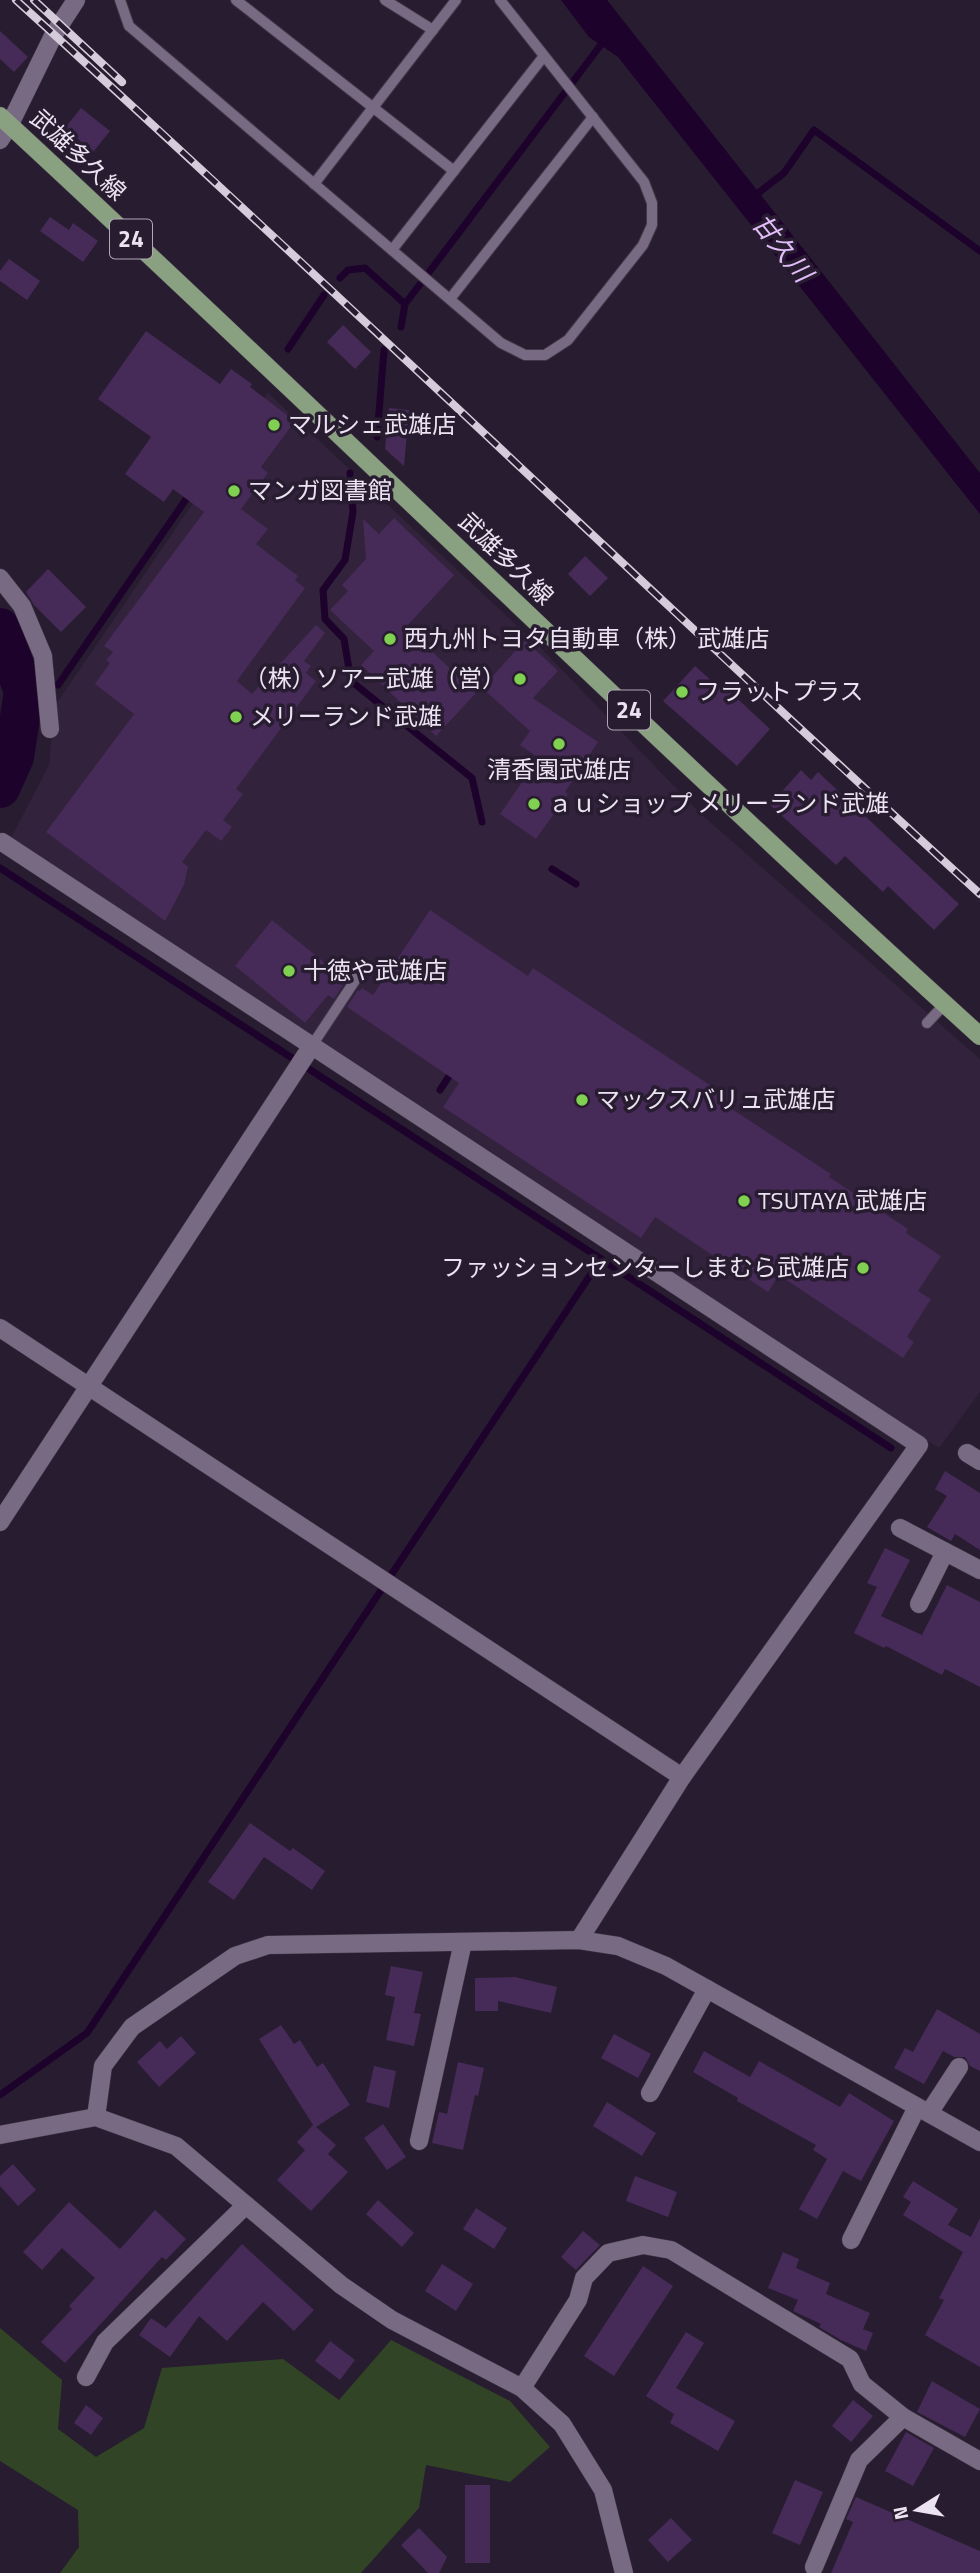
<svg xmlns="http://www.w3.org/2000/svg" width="980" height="2573" viewBox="0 0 980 2573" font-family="'Titillium Web','Noto Sans JP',sans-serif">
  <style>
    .built { fill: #32223c }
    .green { fill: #314526 }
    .water { fill: #1d022b }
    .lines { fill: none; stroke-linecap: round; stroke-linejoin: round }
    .stream { stroke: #1d022b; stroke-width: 7 }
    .river { stroke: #1d022b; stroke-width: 40 }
    .building { fill: #462a57 }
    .service-casing { stroke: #413747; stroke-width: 12 }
    .minor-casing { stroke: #413747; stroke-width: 19 }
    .tertiary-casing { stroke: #413747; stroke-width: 19 }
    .primary-casing { stroke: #413747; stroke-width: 19 }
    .service { stroke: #796a83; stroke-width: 10 }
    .minor { stroke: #796a83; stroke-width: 18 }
    .tertiary { stroke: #796a83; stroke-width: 18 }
    .primary { stroke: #8aa181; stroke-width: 18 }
    .rail-casing { stroke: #d4ccdb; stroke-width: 8 }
    .rail { stroke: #281c30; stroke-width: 5; stroke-dasharray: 16; stroke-linecap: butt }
    .poi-dot { fill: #80d051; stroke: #281c30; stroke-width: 2.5 }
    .labels { text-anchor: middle; stroke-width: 7; stroke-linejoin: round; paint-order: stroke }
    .shield { fill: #281c30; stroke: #b0a7b7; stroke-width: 2 }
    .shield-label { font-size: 23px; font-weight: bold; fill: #ebe3f1 }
    .street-label { font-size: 24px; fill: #ebe3f1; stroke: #281c30 }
    .poi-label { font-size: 24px; fill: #ebe3f1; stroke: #281c30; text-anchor: start }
    .water-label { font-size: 26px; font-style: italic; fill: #e1bdf9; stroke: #281c30 }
  </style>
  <rect width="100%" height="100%" fill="#281c30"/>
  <polygon class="built" points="268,393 540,647 701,814 980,1059 980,1392 939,1448 11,838 49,765 54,707"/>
  <polygon class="green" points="0,2328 62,2380 58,2429 96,2457 144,2428 162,2368 283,2359 339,2400 391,2340 510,2401 550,2447 510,2482 426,2465 419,2508 361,2573 60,2573 79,2547 78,2510 0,2461"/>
  <polygon class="water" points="561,0 607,0 980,473 980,514 618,57 589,37"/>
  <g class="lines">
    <g class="stream">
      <polyline points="753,197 784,173 814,130 980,251"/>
      <polyline points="340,278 348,270 365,268 405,304 606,38"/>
      <polyline points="401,327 405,304"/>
      <polyline points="288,349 324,295"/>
      <polyline points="377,437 384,350"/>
      <polyline points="350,473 353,512 345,560 323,590 325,619 344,639 351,681 472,778 482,822"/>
      <polyline points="58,685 191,492"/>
      <polyline points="0,868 601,1259 87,2033 0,2095"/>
      <polyline points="552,869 576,884"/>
      <polyline points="440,1090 453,1070"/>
      <polyline points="601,1259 891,1448"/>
    </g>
    <polyline class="river" points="0,628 24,691 14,757 0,788"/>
  </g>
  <g class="building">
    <polygon points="0,31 28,57 14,72 0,59"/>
    <polygon points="81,108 110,131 93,152 65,128"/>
    <polygon points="50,217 69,230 73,223 98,241 83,262 40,231"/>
    <polygon points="9,259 40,281 27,300 0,281 0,271"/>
    <polygon points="343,325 371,352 355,369 327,342"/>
    <polygon points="146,331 220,384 231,369 252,384 250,387 295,421 261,467 268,473 241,509 268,529 256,544 298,576 295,580 305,588 237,681 252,694 316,625 325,633 304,661 311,666 306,673 316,681 236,789 243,794 223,820 232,827 221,841 206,830 182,862 188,867 184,885 165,921 46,832 134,714 95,684 110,663 106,660 113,652 104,646 204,512 173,489 164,502 125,474 151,437 98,399"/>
    <polygon points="389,408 409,410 404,466 385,449"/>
    <polygon points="394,518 454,575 406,627 476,693 436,736 361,665 374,651 330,610 348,591 342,585 366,559 363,519 379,534"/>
    <polygon points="585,556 608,578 590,596 568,574"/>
    <polygon points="48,569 86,607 61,632 34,605 26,592"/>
    <polygon points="525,640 558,671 533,698 598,742 565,792 568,794 536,839 500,814 539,758 520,745 530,731 482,688"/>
    <polygon points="695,666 723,691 726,688 770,729 737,766 663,701"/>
    <polygon points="801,770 811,780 818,772 959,904 934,930 888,886 883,892 845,856 836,865 770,805"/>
    <polygon points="430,910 528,976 533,968 722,1093 718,1100 831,1174 829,1177 908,1229 906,1233 941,1256 918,1291 931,1299 907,1337 914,1342 903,1358 779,1275 768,1292 655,1217 641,1238 443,1107 459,1083 347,1007 358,990 360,991 362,988 373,995"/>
    <polygon points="272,920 346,980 334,999 328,995 305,1023 235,966"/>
    <polygon points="945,1471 980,1493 980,1550 955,1534 951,1541 927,1527 947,1496 935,1489"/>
    <polygon points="885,1548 910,1560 881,1616 922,1635 947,1585 980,1602 980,1687 945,1669 942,1675 886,1646 884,1648 854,1633 877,1587 867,1583"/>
    <polygon points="250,1823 290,1851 293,1848 325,1871 312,1890 264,1857 234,1900 208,1882"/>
    <polygon points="391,1966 423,1972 414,2013 421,2014 414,2046 386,2040 395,1997 385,1995"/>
    <polygon points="515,1977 557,1987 551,2013 498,2001 498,2011 475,2011 475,1978"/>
    <polygon points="937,2009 980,2034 980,2071 970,2066 965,2057 954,2057 943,2051 924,2084 894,2068 905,2048 913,2052"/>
    <polygon points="281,2025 294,2044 300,2040 317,2067 323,2063 350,2105 316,2127 336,2145 328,2154 348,2172 311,2211 277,2180 305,2150 297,2142 313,2125 259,2039"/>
    <polygon points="614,2034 651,2054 638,2078 601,2058"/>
    <polygon points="181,2036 196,2053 159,2087 137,2062 160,2041 167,2049"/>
    <polygon points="704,2051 750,2077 759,2061 840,2107 849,2093 894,2121 861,2181 843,2171 817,2219 799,2209 827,2159 813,2150 816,2145 737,2101 738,2098 693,2072"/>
    <polygon points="458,2062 484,2068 478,2096 475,2095 463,2150 432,2143 439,2112 447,2114"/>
    <polygon points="374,2066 396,2071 389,2108 366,2102"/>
    <polygon points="607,2102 656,2133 642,2156 593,2126"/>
    <polygon points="383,2124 406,2157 387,2170 364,2138"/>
    <polygon points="13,2164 36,2190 18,2206 0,2186 0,2176"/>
    <polygon points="635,2176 677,2192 668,2217 626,2201"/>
    <polygon points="913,2181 958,2209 948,2225 971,2237 980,2218 980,2367 925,2335 944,2300 939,2298 963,2252 903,2215 911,2202 903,2197"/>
    <polygon points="378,2200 414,2233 402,2247 366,2214"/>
    <polygon points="69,2202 120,2249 155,2210 186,2239 166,2260 162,2257 65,2363 41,2342 72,2309 69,2306 95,2278 62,2248 42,2270 23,2252"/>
    <polygon points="476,2208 507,2228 494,2249 463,2229"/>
    <polygon points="583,2231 600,2245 576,2270 561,2257"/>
    <polygon points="242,2244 314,2310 294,2331 263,2302 227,2341 199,2316 170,2357 139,2335 151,2318 166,2328"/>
    <polygon points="783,2252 799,2259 796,2268 830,2283 826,2294 870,2313 863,2329 873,2333 866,2351 841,2340 819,2327 821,2324 793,2311 798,2300 768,2288"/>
    <polygon points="442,2264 473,2284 456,2311 425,2291"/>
    <polygon points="643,2266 673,2286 614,2376 584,2356"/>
    <polygon points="686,2332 704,2343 676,2388 735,2421 718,2451 670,2423 674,2414 646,2396"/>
    <polygon points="330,2341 355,2360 340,2380 315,2361"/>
    <polygon points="932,2381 980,2409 965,2437 917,2412"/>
    <polygon points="853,2400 873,2416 851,2442 832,2426"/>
    <polygon points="86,2405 103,2418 91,2435 74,2423"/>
    <polygon points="906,2432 934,2448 913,2486 885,2471"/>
    <polygon points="795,2480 823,2492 800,2545 772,2533"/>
    <rect x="465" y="2485" width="25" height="78"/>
    <polygon points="856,2497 980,2551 980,2573 831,2573 853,2522 846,2519"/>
    <polygon points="671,2518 692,2540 668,2562 648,2540"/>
    <polygon points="419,2528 447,2557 439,2573 428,2573 401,2545"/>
  </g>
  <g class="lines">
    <g class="service-casing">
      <g id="service">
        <polyline points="120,0 129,26 501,343 525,355 545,355 568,340 643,245 652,225 652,203 644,182 500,0"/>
        <polyline points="236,0 454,171"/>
        <polyline points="385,0 433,30"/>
        <polyline points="314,184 456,0"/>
        <polyline points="392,250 544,56"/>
        <polyline points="450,299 593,117"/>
        <polyline points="927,1023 945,1004"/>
        <polyline points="311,1047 356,979 358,964"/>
      </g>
    </g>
    <g class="minor-casing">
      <g id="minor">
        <polyline points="10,124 54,34 76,0"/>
        <polyline points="0,578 22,606 43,656 50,729"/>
        <polyline points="2,842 919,1445 682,1777 579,1940"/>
        <polyline points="0,1328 682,1777"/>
        <polyline points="967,1453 980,1461"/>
        <polyline points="0,1522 311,1047"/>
        <polyline points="900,1528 980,1570"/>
        <polyline points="919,1604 945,1552"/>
        <polyline points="650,2093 707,1989"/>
        <polyline points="929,2113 959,2067"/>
        <polyline points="96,2117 103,2066 132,2027 235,1956 268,1945 579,1940 618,1946 666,1966 980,2142"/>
        <polyline points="419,2141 463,1942"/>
        <polyline points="851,2240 917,2107"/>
        <polyline points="86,2377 105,2342 246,2205"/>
        <polyline points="522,2388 578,2300 584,2278 608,2253 643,2245 671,2250 850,2359 862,2384 903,2417 980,2461"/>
        <polyline points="814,2567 859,2460 903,2417"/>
      </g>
    </g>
    <g class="tertiary-casing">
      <g id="tertiary">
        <polyline points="0,140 10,124"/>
        <polyline points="0,2135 96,2117 176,2146 341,2285 392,2320 522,2388 562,2424 603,2490 624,2573"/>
      </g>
    </g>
    <g class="primary-casing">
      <path id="primary" d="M0 116C329 420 648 735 980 1036"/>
    </g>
    <use href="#service" class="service"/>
    <use href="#minor" class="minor"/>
    <use href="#tertiary" class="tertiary"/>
    <use href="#primary" class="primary"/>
    <g class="rail-casing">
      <g id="rail">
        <path d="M16 0C341 294 656 599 980 894"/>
        <polyline points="34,0 122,82"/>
      </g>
    </g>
    <use href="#rail" class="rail"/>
  </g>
  <g class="poi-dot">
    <circle cx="274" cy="425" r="7"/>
    <circle cx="234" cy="491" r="7"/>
    <circle cx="390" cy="639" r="7"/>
    <circle cx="520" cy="679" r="7"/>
    <circle cx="682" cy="692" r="7"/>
    <circle cx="236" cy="717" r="7"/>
    <circle cx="559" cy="744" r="7"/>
    <circle cx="534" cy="804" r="7"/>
    <circle cx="289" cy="971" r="7"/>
    <circle cx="582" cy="1100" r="7"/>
    <circle cx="744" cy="1201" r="7"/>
    <circle cx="863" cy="1268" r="7"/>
  </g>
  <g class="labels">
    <g class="shield">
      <rect x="110" y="219.5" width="42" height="39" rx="5"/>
      <rect x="608" y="690.5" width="42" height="39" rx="5"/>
    </g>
    <g class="shield-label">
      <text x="131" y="247">24</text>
      <text x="629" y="718">24</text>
    </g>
    <g class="street-label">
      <text transform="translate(78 155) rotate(43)" y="8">武雄多久線</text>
      <text transform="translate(506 559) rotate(44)" y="8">武雄多久線</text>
    </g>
    <g class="poi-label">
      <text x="288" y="433">マルシェ武雄店</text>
      <text x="248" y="499">マンガ図書館</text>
      <text x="404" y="647">西九州トヨタ自動車（株） 武雄店</text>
      <text x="506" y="687" text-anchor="end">（株）ソアー武雄（営）</text>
      <text x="696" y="700">フラットプラス</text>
      <text x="250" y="725">メリーランド武雄</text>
      <text x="559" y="778" text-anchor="middle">清香園武雄店</text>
      <text x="548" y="812">ａｕショップ メリーランド武雄</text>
      <text x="303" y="979">十徳や武雄店</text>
      <text x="596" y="1108">マックスバリュ武雄店</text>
      <text x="758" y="1209">TSUTAYA 武雄店</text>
      <text x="849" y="1276" text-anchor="end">ファッションセンターしまむら武雄店</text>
    </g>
    <g class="water-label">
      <text transform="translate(782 248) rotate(51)" y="9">甘久川</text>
    </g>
  </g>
  <g transform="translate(917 2510) rotate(259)" stroke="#281c30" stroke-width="5" paint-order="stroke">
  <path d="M0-5L12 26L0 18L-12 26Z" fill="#ebe3f1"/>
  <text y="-10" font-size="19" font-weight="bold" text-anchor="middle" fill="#ebe3f1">N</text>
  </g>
</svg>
